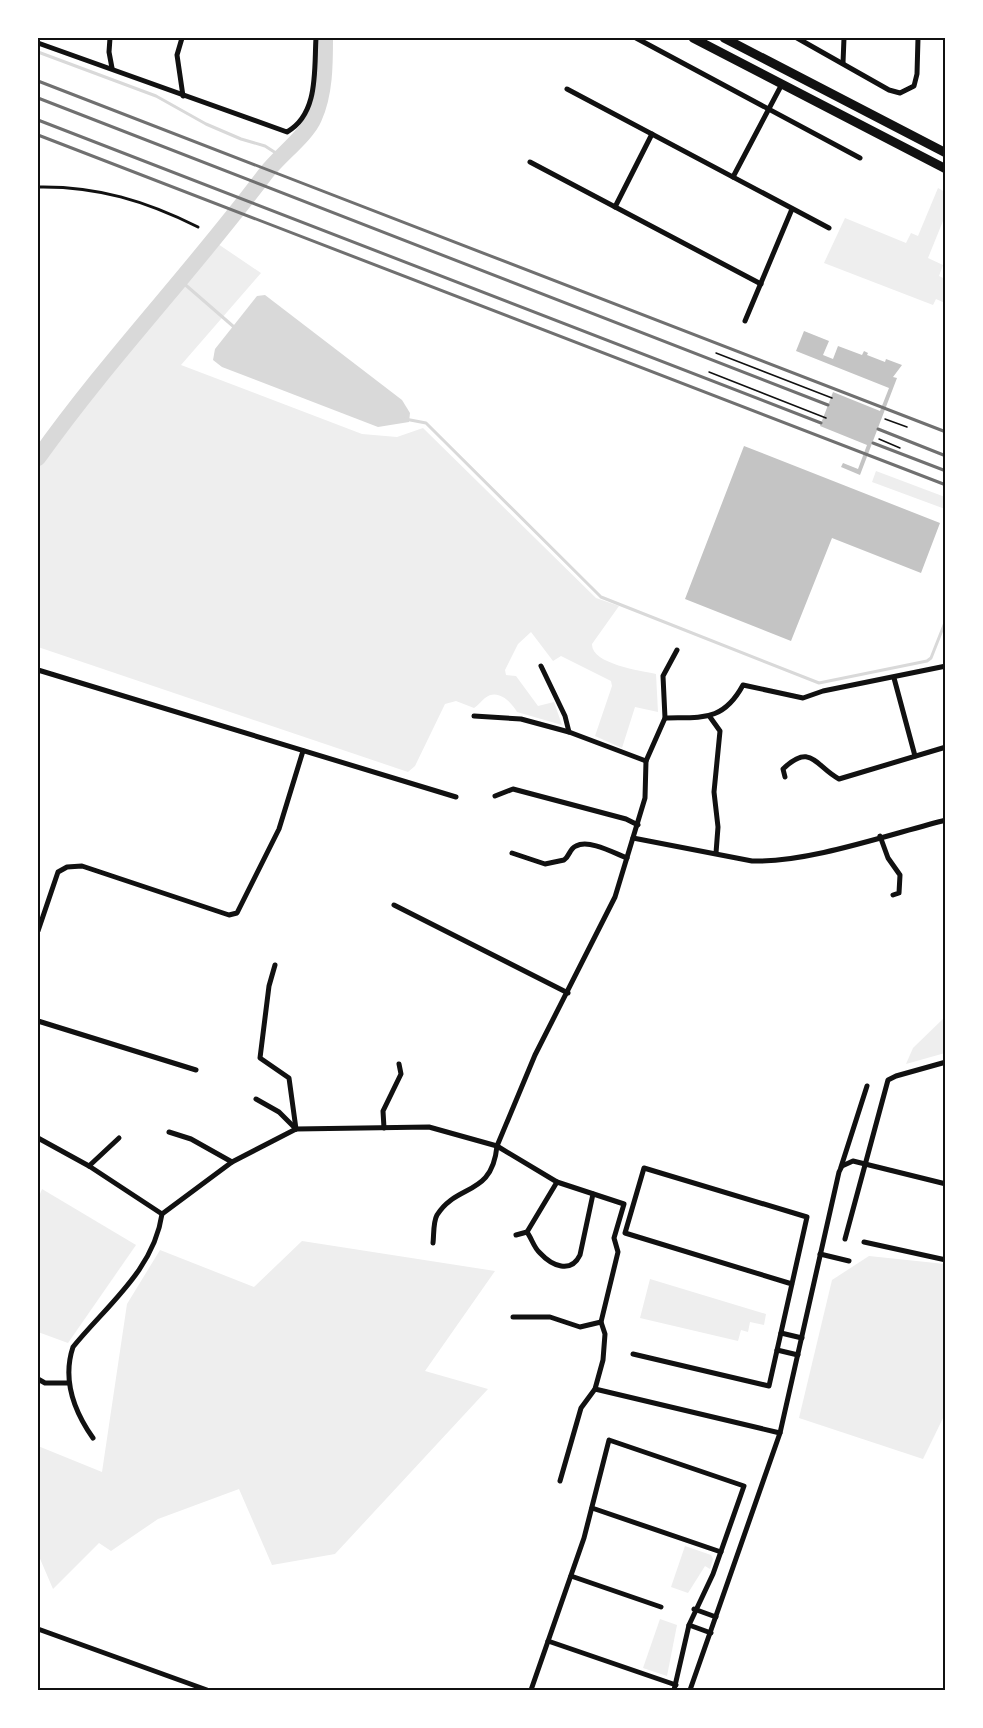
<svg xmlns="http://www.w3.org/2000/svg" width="983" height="1728" viewBox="0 0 983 1728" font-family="'Titillium Web',sans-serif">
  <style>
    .green { fill: #eee }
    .water { fill: #d9d9d9 }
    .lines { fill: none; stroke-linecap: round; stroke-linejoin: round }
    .stream { stroke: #d9d9d9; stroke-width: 3 }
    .river { stroke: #d9d9d9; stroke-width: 16 }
    .building { fill: #c4c4c4 }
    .path { stroke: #111; stroke-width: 1.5 }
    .service { stroke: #111; stroke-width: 3 }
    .minor { stroke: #111; stroke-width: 5 }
    .trunk { stroke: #111; stroke-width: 9 }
    .rail { stroke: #707070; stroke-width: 3 }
    .neatline { fill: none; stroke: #111; stroke-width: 2 }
  </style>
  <rect width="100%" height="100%" fill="#fff"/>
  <g class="green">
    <polygon points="938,188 945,192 945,216 928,258 943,265 939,276 945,279 945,303 936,299 933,305 824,263 845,218 906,243 911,233 918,236"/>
    <path d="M218 244 261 273 181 365 362 434 397 437 423 428 596 598 619 606 592 644C591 664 641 671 656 674L658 712 635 707 622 748 595 736 612 686 611 681 561 656 553 661 531 632 518 644 505 670 506 675 516 676 538 706 554 702 562 725 517 712C511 702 498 688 485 698 481 701 479 705 474 708L456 701 445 704 415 766 408 772 38 647V462L76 411Z"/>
    <polygon points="876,471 945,497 945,509 872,482"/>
    <polygon points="945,1017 945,1053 906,1064 913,1048"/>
    <polygon points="42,1189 136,1245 68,1343 38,1332 38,1199"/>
    <polygon points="302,1241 495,1271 425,1371 488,1389 335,1554 272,1565 239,1489 158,1519 111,1551 99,1543 53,1589 38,1554 38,1446 102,1472 127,1304 160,1250 254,1287"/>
    <polygon points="869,1256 945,1264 945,1414 923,1459 799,1418 832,1280"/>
    <polygon points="650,1279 766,1314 764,1325 750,1322 748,1332 741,1330 738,1341 640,1318"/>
    <polygon points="685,1546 711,1555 713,1559 710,1569 705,1566 688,1593 671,1587"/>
    <polygon points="660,1619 677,1625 667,1676 643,1668"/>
  </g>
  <polygon class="water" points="265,295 402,400 410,413 409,422 378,427 222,367 213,360 215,349 257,296"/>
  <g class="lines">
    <g class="stream">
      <polyline points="38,52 156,96 206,124 241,139 265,146 279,155"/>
      <polyline points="181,281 234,327"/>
      <polyline points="405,419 426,423 601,597 819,683 927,661 931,658 946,620"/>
    </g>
    <path class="river" d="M38 458C108 359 193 271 266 173 279 156 307 135 314 118 325 94 325 64 325 38"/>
  </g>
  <g class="building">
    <polygon points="804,331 829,341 823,355 833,359 838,346 862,355 864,351 868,353 867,355 885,362 886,359 902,365 893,377 897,378 860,475 841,467 843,463 858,469 867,445 820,426 833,392 880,411 889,388 796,351"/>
    <polygon points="744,446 940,523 921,573 832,538 791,641 685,599"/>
  </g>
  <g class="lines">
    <g class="path">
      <polyline points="716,353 832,398"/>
      <polyline points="709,372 826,418"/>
      <polyline points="885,419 907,427"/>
      <polyline points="879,439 900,448"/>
    </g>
    <path class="service" d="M38 187C97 186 146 201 198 227"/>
    <g class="minor">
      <polyline points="110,38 109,52 112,68"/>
      <polyline points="182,38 177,55 183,96"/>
      <polyline points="636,38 860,158"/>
      <polyline points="797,38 889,90 900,93 914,86 917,74 918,38"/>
      <path d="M38 43 287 132C319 114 314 69 316 38"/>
      <polyline points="843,63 844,38"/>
      <polyline points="567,89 829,228"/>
      <polyline points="530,162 761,284"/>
      <polyline points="733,177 782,84"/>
      <polyline points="615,207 652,134"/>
      <polyline points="745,321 792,209"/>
      <polyline points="541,666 565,716 569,732"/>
      <polyline points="38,670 456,797"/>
      <polyline points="894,678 915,756"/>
      <polyline points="474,716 521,719 569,732 646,761"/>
      <polyline points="710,717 720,731 714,792 718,827 716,853"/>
      <path d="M665 718C702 717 723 722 743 685L803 698 823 691 946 666"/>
      <path d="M785 777 783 769C811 742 815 766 839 779L946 747"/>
      <polyline points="495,796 513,789 626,819 638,825"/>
      <polyline points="880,836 888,858 900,875 899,893 893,895"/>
      <path d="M633 838 752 861C808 863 890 834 946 820"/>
      <path d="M512 853 545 864 564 860C570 856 569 849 576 846 589 839 614 853 627 858"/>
      <polyline points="394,905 568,993"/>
      <polyline points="38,931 58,872 67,867 82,866 229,915 237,913 279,829 303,751"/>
      <polyline points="275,965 269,986 260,1058 289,1078 296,1129"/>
      <polyline points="38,1021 196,1070"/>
      <polyline points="256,1099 279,1112 296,1129"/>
      <polyline points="384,1128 383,1111 401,1074 399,1064"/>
      <polyline points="169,1132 191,1139 232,1162"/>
      <polyline points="38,1138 89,1166 162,1214"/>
      <polyline points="89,1166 119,1138"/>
      <polyline points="841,1167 867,1086"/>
      <path d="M527 1232C532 1239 534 1248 540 1253 552 1266 571 1274 580 1255L593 1194"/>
      <polyline points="516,1235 527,1232 557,1182"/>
      <polyline points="845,1239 888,1080 896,1076 946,1062"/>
      <polyline points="864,1242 946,1260"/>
      <path d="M433 1243C434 1235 433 1222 437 1215 457 1183 492 1197 497 1146L535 1055 615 897 645 798 646 761 665 718 663 676 677 650"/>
      <polyline points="820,1254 849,1261"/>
      <polyline points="513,1317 550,1317 580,1327 601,1322"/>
      <polyline points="781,1333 802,1338"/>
      <polyline points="777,1350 798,1355"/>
      <polyline points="633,1354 769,1386 807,1217 644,1168 625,1233 792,1284"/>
      <polyline points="38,1379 45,1383 68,1383"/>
      <polyline points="595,1389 780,1433"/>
      <path d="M93 1438C74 1411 62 1380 73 1347 106 1306 154 1270 162 1214L232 1162 296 1129 429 1127 497 1146 557 1182 624 1204 614 1238 618 1252 601 1322 605 1334 603 1360 595 1389 581 1408 560 1481"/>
      <polyline points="592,1508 721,1552"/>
      <polyline points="571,1576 661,1607"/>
      <polyline points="694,1609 716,1617"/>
      <polyline points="689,1625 711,1633"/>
      <polyline points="38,1629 207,1690"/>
      <polyline points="548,1641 676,1685"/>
      <polyline points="531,1690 584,1538 609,1440 744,1486 713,1574 689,1625 674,1690"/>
      <polyline points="690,1690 780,1433 839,1172 842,1166 853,1161 946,1184"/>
    </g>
    <g class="trunk">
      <polyline points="693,38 946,169"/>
      <polyline points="724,38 946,153"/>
    </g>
    <g class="rail">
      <polyline points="38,81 946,432"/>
      <polyline points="38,98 828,405"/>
      <polyline points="38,120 821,423"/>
      <polyline points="38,135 946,485"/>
      <polyline points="878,429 946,456"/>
      <polyline points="873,443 946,471"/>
    </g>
  </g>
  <rect width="983" height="1728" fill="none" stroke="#ffffff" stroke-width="78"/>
  <rect x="39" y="39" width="905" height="1650" class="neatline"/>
</svg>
